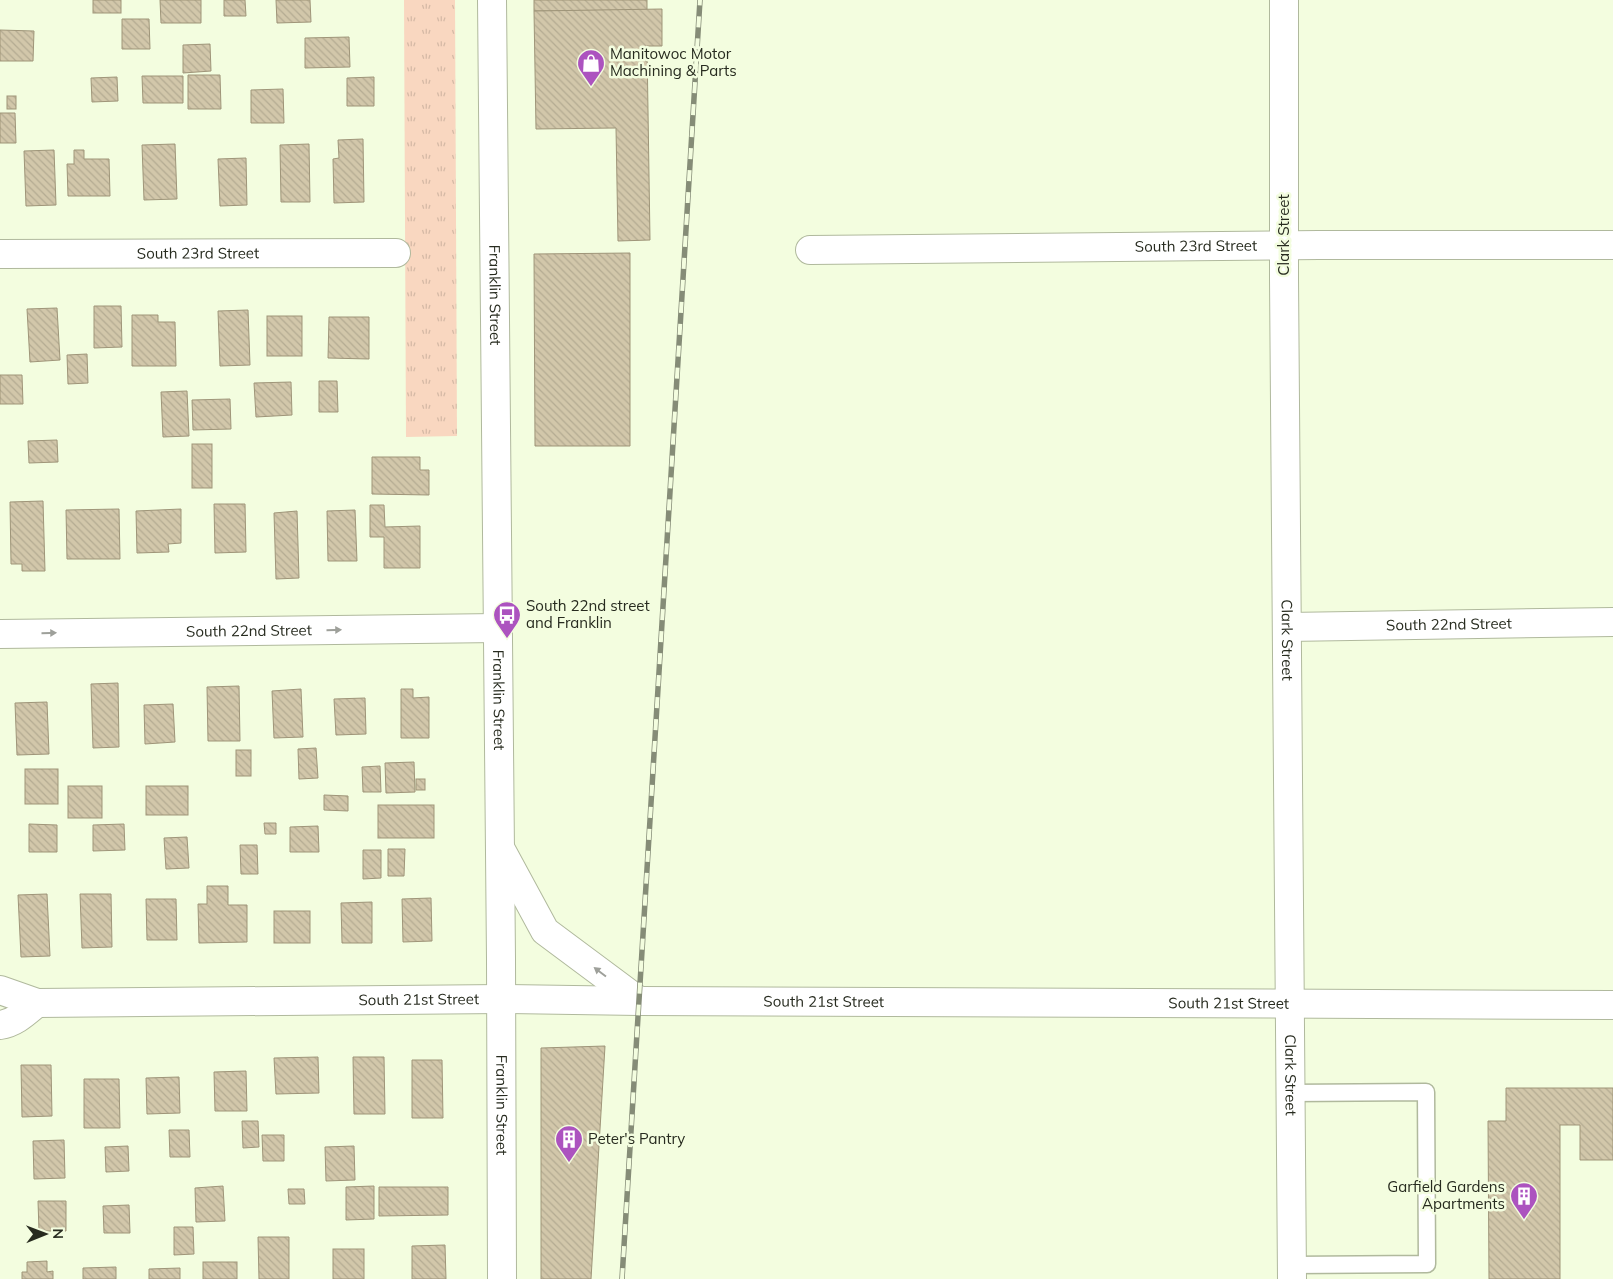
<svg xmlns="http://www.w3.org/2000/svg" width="1613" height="1279" viewBox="0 0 1613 1279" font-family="Mulish,sans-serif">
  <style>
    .grass { fill: url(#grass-tufts) }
    .building { fill: url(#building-back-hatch); stroke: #9f9579 }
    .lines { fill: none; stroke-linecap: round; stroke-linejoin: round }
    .service-casing { stroke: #b0b99d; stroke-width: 19 }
    .minor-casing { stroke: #b0b99d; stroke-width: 30 }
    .secondary-casing { stroke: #b0b99d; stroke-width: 30 }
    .service { stroke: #fff; stroke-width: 16 }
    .minor { stroke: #fff; stroke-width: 28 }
    .secondary { stroke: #fff; stroke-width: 28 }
    .rail-casing { stroke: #858c77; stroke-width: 5.5 }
    .rail { stroke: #f3fddf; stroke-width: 4; stroke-dasharray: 11; stroke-linecap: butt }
    .oneway { fill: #9ea09a }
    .labels { text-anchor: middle; stroke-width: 5; stroke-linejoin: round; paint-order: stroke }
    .poi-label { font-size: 15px; fill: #272b1f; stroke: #f3fddf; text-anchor: start }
    .street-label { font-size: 15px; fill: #272b1f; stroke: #f3fddf }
  </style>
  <defs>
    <pattern id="grass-tufts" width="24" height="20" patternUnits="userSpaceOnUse" patternTransform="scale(1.25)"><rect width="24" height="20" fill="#f9d7c0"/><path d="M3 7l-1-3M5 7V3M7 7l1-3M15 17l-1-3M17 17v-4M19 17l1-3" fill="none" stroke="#d5b9a5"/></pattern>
    <pattern id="building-back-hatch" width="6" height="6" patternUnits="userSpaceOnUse" patternTransform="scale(1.25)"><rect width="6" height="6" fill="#d2c7aa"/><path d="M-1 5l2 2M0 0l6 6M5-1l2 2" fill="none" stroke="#b4ab92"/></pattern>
  </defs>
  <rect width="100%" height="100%" fill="#f3fddf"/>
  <polygon class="grass" points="404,0 455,0 457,436 406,437"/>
  <g class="building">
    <rect x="93" y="0" width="28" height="13"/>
    <polygon points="160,0 201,0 201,23 161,23"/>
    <polygon points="224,0 245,0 246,16 224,16"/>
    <polygon points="276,0 310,0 311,22 277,23"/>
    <polygon points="534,0 647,0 647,10 534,11"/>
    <polygon points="662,9 662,46 647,46 650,240 618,241 616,128 536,129 534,11"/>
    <polygon points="122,19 149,19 150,49 122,49"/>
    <polygon points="0,30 34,31 33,61 0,61"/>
    <polygon points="349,37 350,67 305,68 305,38"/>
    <polygon points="210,44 211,71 183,73 183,45"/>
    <polygon points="188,75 220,75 221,109 188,109"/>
    <polygon points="142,76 183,76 183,103 143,103"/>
    <polygon points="117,77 118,101 92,102 91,78"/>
    <polygon points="374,77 374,106 347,106 347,78"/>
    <polygon points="283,89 284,123 251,123 251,90"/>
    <rect x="7" y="96" width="9" height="13"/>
    <polygon points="0,113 15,113 16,143 0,143"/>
    <polygon points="363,139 364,202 334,203 333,159 339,158 338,140"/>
    <polygon points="175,144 177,199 144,200 142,145"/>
    <polygon points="309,144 310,202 281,202 280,145"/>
    <polygon points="54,150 56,205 26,206 24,151"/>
    <polygon points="74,150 84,150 84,159 109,159 110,196 68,196 67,164 74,164"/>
    <polygon points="246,158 247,205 220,206 218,159"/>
    <polygon points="630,253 630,446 535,446 534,254"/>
    <polygon points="94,306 121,306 122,347 94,348"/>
    <polygon points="57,308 60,360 30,362 27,309"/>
    <polygon points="248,310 250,365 220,366 218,311"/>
    <polygon points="132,315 158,315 158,322 175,322 176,366 132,366"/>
    <rect x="267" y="316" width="35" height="40"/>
    <polygon points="329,317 369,317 369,359 328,358"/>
    <polygon points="87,354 88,383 68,384 67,355"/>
    <polygon points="0,375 22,375 23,404 0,404"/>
    <polygon points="319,381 337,381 338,412 319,412"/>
    <polygon points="291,382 292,415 256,417 254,383"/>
    <polygon points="187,391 189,436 163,437 161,392"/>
    <polygon points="230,399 231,429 193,430 192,400"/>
    <polygon points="57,440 58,462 29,463 28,441"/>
    <rect x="192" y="444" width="20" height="44"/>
    <polygon points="372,457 420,457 420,470 429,470 429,495 372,494"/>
    <polygon points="43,501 45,571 22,571 22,564 11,564 10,502"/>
    <polygon points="214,504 245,504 246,552 215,553"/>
    <polygon points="370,505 384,505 385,527 420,526 420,568 384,568 384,537 370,537"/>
    <polygon points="119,509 120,559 67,559 66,510"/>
    <polygon points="181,509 181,543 168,544 169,552 137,553 136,511"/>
    <polygon points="355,510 357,561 328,561 327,511"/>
    <polygon points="297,511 299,578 276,579 274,513"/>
    <polygon points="118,683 119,747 93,748 91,684"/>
    <polygon points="239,686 240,741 208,741 207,687"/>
    <polygon points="301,689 303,737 274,738 272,691"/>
    <polygon points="401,689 413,689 413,698 429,697 429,738 401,738"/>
    <polygon points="365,698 366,734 336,735 334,699"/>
    <polygon points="47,702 49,754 17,755 15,703"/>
    <polygon points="173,704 175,742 145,744 144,705"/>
    <polygon points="316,748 318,778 299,779 298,749"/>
    <rect x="236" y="750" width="15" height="26"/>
    <polygon points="414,762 415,792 386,793 385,763"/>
    <polygon points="380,766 381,792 363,792 362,767"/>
    <rect x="25" y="769" width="33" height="35"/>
    <rect x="416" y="779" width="9" height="11"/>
    <rect x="68" y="786" width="34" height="32"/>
    <rect x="146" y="786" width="42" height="29"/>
    <polygon points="324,795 348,796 348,811 324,810"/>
    <rect x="378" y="805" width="56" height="33"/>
    <polygon points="264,823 276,823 276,834 265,834"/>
    <polygon points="29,824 57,825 57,852 29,852"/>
    <polygon points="124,824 125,850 93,851 93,825"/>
    <polygon points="318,826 319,852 290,852 290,827"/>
    <polygon points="187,837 189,868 166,869 164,838"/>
    <polygon points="240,845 257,845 258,874 241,874"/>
    <polygon points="388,849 405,849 404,876 388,876"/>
    <polygon points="363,850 381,850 381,878 363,879"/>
    <polygon points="207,886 228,886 228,905 247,905 247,942 199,943 198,904 207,904"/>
    <polygon points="47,894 50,956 21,957 18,895"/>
    <polygon points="80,894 111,894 112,947 82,948"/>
    <polygon points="431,898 432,941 403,942 402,899"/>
    <polygon points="146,899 176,899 177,940 147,940"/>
    <polygon points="372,902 372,943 342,943 341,903"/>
    <rect x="274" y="911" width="36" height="32"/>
    <polygon points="605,1046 591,1279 541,1279 541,1048"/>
    <polygon points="318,1057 319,1093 276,1094 274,1058"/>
    <polygon points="353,1057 384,1057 385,1114 354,1114"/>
    <polygon points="412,1060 442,1060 443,1118 412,1118"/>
    <polygon points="21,1065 51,1065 52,1116 22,1117"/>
    <polygon points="246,1071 247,1111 215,1111 214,1072"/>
    <polygon points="179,1077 180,1113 147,1114 146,1078"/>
    <polygon points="84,1079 119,1079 120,1128 84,1128"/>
    <polygon points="1506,1088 1613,1088 1613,1160 1580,1160 1580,1125 1560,1125 1560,1279 1489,1279 1488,1121 1506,1121"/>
    <polygon points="242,1121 258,1121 259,1147 243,1148"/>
    <polygon points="169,1130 189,1130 190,1157 170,1157"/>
    <polygon points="262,1135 284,1135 284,1161 263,1161"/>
    <polygon points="64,1140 65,1178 34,1179 33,1141"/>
    <polygon points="128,1146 129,1171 106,1172 105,1147"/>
    <polygon points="354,1146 355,1180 326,1181 325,1147"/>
    <polygon points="223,1186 225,1221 196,1222 195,1188"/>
    <polygon points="374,1186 374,1219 346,1220 346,1187"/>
    <polygon points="379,1187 448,1187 448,1215 379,1216"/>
    <polygon points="288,1189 304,1189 305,1204 289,1204"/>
    <polygon points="38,1201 66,1201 66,1231 39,1231"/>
    <polygon points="129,1205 130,1233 104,1233 103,1206"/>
    <polygon points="174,1227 193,1227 194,1254 174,1255"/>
    <polygon points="258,1237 289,1237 289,1279 259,1279"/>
    <polygon points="445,1245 446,1279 412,1279 412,1246"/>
    <rect x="333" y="1249" width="31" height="30"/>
    <polygon points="47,1261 47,1272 53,1271 53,1279 22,1279 22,1272 27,1272 27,1262"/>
    <rect x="203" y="1262" width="34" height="17"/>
    <polygon points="116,1267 116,1279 83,1279 83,1268"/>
    <polygon points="180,1268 180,1279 149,1279 149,1269"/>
  </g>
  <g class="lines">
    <g class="service-casing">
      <polyline id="service" points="1290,1093 1426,1092 1427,1264 1292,1265"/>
    </g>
    <g class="minor-casing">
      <g id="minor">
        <path id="s1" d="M492 0 501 959 502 1279"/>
        <path id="s2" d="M1284 0V279L1292 1279"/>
        <path id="s3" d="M810 250 1319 245H1613"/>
        <path id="s4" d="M0 254 396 253"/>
        <path id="s5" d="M1287 627 1613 622"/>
        <path id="s6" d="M0 634 498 628"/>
      </g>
    </g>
    <g class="secondary-casing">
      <g id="secondary">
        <polyline points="500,848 545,931 639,1001"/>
        <path id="s7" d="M0 990 37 1003 502 999 639 1001 1613 1005"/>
        <path d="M0 1025C15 1023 26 1012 37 1003"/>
      </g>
    </g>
    <use href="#service" class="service"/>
    <use href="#minor" class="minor"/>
    <use href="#secondary" class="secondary"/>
    <g class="rail-casing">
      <polyline id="rail" points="622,1279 700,0"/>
    </g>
    <use href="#rail" class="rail"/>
  </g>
  <defs><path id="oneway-solid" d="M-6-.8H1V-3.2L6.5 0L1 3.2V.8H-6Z" transform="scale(1.25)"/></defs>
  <g class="oneway">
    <use href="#oneway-solid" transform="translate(334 630) rotate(-1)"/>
    <use href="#oneway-solid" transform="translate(49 633) rotate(-1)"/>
    <use href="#oneway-solid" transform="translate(600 972) rotate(-143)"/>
  </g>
  <defs>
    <g id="shop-pin" transform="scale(1.4375)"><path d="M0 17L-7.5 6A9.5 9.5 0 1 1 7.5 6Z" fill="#ac53bf" stroke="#f3fddf"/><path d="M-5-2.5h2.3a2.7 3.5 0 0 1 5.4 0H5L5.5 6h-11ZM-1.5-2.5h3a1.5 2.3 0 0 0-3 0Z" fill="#fff"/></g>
    <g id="bus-pin" transform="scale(1.4375)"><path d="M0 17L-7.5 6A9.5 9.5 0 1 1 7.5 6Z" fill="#ac53bf" stroke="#f3fddf"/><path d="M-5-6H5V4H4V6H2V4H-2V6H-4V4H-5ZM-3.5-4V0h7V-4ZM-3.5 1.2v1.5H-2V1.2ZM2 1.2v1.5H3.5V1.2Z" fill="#fff"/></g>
    <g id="building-pin" transform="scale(1.4375)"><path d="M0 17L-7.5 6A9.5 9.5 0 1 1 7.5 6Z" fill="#ac53bf" stroke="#f3fddf"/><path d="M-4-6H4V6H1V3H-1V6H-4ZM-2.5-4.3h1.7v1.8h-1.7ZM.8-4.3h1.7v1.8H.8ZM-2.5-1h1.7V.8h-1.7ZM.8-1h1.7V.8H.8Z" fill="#fff"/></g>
  </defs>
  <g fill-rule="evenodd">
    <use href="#shop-pin" x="591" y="63"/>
    <use href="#bus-pin" x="507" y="615"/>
    <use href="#building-pin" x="569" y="1139"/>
    <use href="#building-pin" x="1524" y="1196"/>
  </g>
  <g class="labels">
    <g class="poi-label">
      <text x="610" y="59">Manitowoc Motor<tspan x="610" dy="17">Machining &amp; Parts</tspan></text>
      <text x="526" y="611">South 22nd street<tspan x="526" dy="17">and Franklin</tspan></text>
      <text x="588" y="1144">Peter's Pantry</text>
      <text x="1505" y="1192" text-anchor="end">Garfield Gardens<tspan x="1505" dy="17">Apartments</tspan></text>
    </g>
    <g class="street-label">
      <text transform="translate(1284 235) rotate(-90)" y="5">Clark Street</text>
      <text dy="5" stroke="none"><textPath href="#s3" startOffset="386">South 23rd Street</textPath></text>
      <text dy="5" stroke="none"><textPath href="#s4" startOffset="198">South 23rd Street</textPath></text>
      <text dy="5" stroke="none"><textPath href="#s1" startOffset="295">Franklin Street</textPath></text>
      <text dy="5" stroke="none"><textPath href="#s5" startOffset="162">South 22nd Street</textPath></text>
      <text dy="5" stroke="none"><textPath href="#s6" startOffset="249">South 22nd Street</textPath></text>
      <text dy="5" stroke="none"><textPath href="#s2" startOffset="640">Clark Street</textPath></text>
      <text dy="5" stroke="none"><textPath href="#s1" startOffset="700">Franklin Street</textPath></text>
      <text dy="5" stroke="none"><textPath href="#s7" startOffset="421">South 21st Street</textPath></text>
      <text dy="5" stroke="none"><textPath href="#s7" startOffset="826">South 21st Street</textPath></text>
      <text dy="5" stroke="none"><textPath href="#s7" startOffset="1231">South 21st Street</textPath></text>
      <text dy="5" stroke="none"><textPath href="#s2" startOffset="1075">Clark Street</textPath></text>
      <text dy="5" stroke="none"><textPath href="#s1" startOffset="1105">Franklin Street</textPath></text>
    </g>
  </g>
  <g transform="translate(45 1234) rotate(89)" stroke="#f3fddf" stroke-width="4" paint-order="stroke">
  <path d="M0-4L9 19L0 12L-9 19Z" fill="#272b1f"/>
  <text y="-8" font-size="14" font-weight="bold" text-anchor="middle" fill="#272b1f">N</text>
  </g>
</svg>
